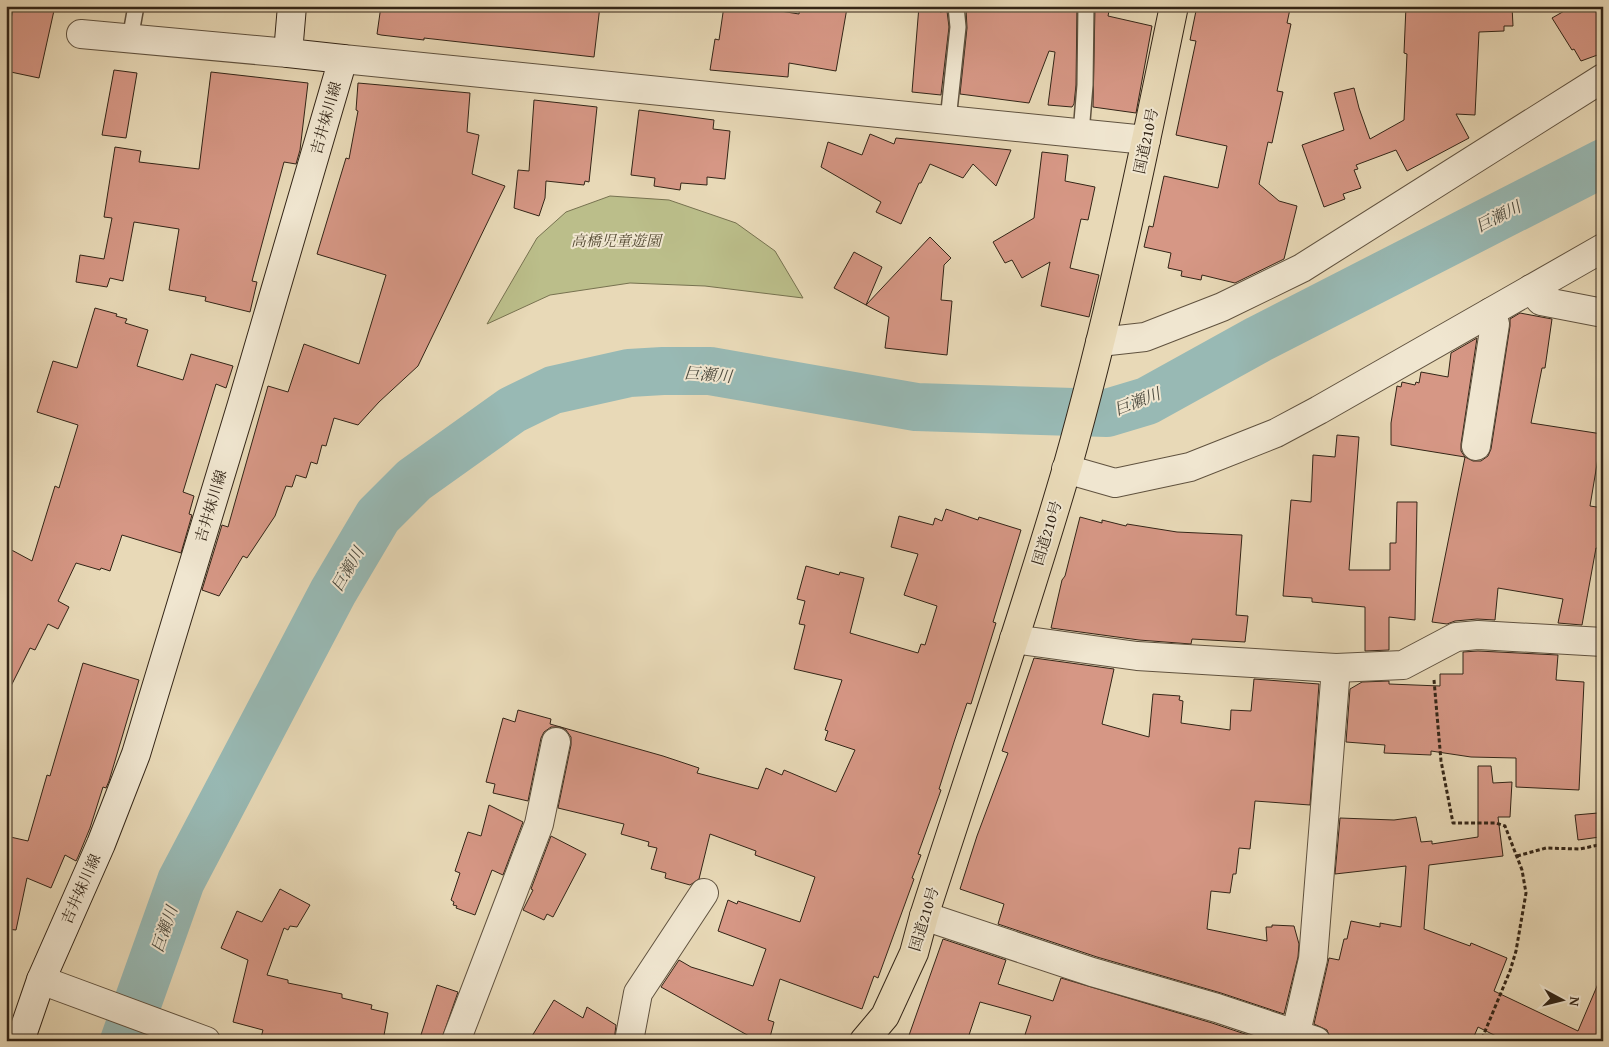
<svg xmlns="http://www.w3.org/2000/svg" width="1609" height="1047" viewBox="0 0 1609 1047" font-family="'Gentium Book Plus','Noto Serif JP',serif">
  <style>
    .green { fill: #bbbe8a; stroke: #777250 }
    .lines { fill: none; stroke-linecap: round; stroke-linejoin: round }
    .river { stroke: #98b9b4; stroke-width: 48 }
    .building { fill: #d69785; stroke: #332517 }
    .service-casing { stroke: #60523f; stroke-width: 18 }
    .minor-casing { stroke: #60523f; stroke-width: 30 }
    .tertiary-casing { stroke: #60523f; stroke-width: 30 }
    .secondary-casing { stroke: #332517; stroke-width: 30 }
    .trunk-casing { stroke: #332517; stroke-width: 30 }
    .path { stroke: #332517; stroke-width: 3; stroke-dasharray: 4 2.5; stroke-linecap: butt }
    .service { stroke: #f0e6d0; stroke-width: 15 }
    .minor { stroke: #f0e6d0; stroke-width: 28 }
    .tertiary { stroke: #f0e6d0; stroke-width: 28 }
    .secondary { stroke: #f0e6d0; stroke-width: 28 }
    .trunk { stroke: #e8d9b7; stroke-width: 28 }
    .labels { text-anchor: middle; stroke-width: 4; stroke-linejoin: round; paint-order: stroke }
    .street-label { font-size: 15px; fill: #332517; stroke: #f0e6d0 }
    .park-label { font-size: 15px; font-style: italic; fill: #554b34; stroke: #f0e6d0 }
    .water-label { font-size: 16px; font-style: italic; fill: #4c4a3e; stroke: #f0e6d0 }
  </style>
  <rect width="100%" height="100%" fill="#e8d9b7"/>
  <filter id="stains"><feTurbulence type="fractalNoise" baseFrequency=".004" numOctaves="4"/><feColorMatrix values="0 0 0 0 .2 0 0 0 0 .09 0 0 0 0 .02 0 0 0 .5 -.17"/></filter>
  <radialGradient id="worn" r=".72"><stop offset=".6" stop-color="#630" stop-opacity="0"/><stop offset="1" stop-color="#630" stop-opacity=".3"/></radialGradient>
  <polygon class="green" points="610,196 669,200 736,223 775,251 803,298 705,286 630,283 550,295 487,324 537,238 566,212"/>
  <g class="lines">
    <polyline class="river" points="124,1041 181,881 333,592 378,516 414,480 512,410 553,390 629,373 663,371 710,371 916,407 1107,413 1147,401 1259,339 1603,163"/>
  </g>
  <g class="building">
    <polygon points="14,6 55,6 39,78 6,71 6,40"/>
    <polygon points="381,6 600,6 594,57 424,38 424,40 381,35 377,34"/>
    <polygon points="724,6 749,6 799,14 800,6 847,8 836,71 789,63 788,77 710,70 715,39 719,40"/>
    <polygon points="919,6 941,6 940,12 947,11 949,27 941,95 912,92"/>
    <polygon points="999,6 1077,6 1076,85 1074,104 1072,107 1048,105 1055,52 1049,51 1029,103 960,94 967,28 966,9"/>
    <polygon points="1095,6 1110,6 1108,16 1152,26 1136,113 1093,107"/>
    <polygon points="1197,6 1277,6 1290,9 1287,23 1291,24 1277,91 1283,92 1272,143 1268,142 1259,184 1279,201 1297,206 1284,259 1235,283 1202,275 1201,280 1181,276 1182,271 1168,268 1171,253 1144,247 1149,226 1153,227 1164,176 1218,188 1227,146 1176,135 1196,41 1190,40"/>
    <polygon points="1406,6 1512,6 1513,26 1504,26 1504,31 1479,32 1475,115 1456,114 1469,138 1407,171 1396,150 1356,165 1358,169 1354,170 1361,188 1343,194 1345,199 1324,207 1302,145 1344,130 1334,93 1354,88 1359,108 1370,139 1404,120 1407,54 1404,53"/>
    <polygon points="1573,6 1597,6 1603,16 1603,53 1581,61 1574,49 1572,50 1552,18"/>
    <polygon points="114,70 137,73 126,138 102,135"/>
    <polygon points="211,72 308,83 300,150 296,164 284,162 252,281 257,282 250,312 205,301 206,297 169,290 179,229 134,222 123,281 110,278 107,287 76,282 80,255 104,259 112,218 104,217 115,147 141,151 139,162 199,169"/>
    <polygon points="358,83 470,93 467,132 479,135 472,174 505,186 418,366 379,402 358,425 334,418 326,446 322,445 317,464 311,462 306,478 296,475 292,487 286,486 275,516 247,558 243,556 219,596 202,590 222,525 228,527 268,386 288,392 304,344 359,364 386,275 317,254 346,158 349,159 358,111 356,110"/>
    <polygon points="534,100 597,107 589,182 585,181 584,185 546,181 545,198 539,216 514,208 518,170 529,171"/>
    <polygon points="639,110 714,120 713,129 730,131 725,179 707,177 707,185 681,183 680,190 654,186 655,178 631,175"/>
    <polygon points="870,134 894,144 896,138 1011,150 996,186 973,164 963,178 930,164 921,183 919,183 901,224 876,212 881,202 821,167 828,142 862,155"/>
    <polygon points="1042,152 1068,155 1065,181 1095,187 1088,220 1081,219 1070,268 1099,275 1089,317 1041,306 1050,262 1022,278 1012,260 1005,263 993,242 1034,218"/>
    <polygon points="930,237 951,258 944,265 941,300 952,301 947,355 885,348 889,317 866,305"/>
    <polygon points="854,252 882,267 866,305 834,288"/>
    <polygon points="95,308 117,314 116,316 127,319 125,323 148,330 137,366 183,380 191,354 233,366 226,388 216,384 183,492 194,496 189,514 192,515 181,553 122,535 110,571 101,568 100,570 76,563 58,601 69,607 58,629 48,624 35,650 30,648 6,696 6,547 32,561 55,486 59,488 78,425 37,412 53,361 77,368"/>
    <polygon points="1520,313 1552,319 1545,368 1542,368 1531,423 1602,434 1590,506 1603,508 1603,549 1596,548 1582,625 1558,623 1563,599 1498,588 1495,620 1477,619 1455,621 1447,624 1432,622 1465,457 1473,461 1481,461 1488,456 1491,449 1510,326 1510,319"/>
    <polygon points="1477,338 1461,444 1461,451 1465,457 1391,445 1391,423 1397,386 1401,387 1402,382 1415,385 1416,382 1419,383 1421,372 1448,377 1451,353"/>
    <polygon points="1337,435 1359,437 1349,570 1390,570 1390,543 1396,543 1397,502 1417,502 1415,620 1389,617 1389,650 1365,651 1365,607 1312,602 1312,598 1283,596 1291,500 1311,502 1313,455 1335,457"/>
    <polygon points="946,509 978,520 979,517 1021,530 993,622 996,623 971,704 967,703 954,742 939,789 941,790 918,854 921,855 912,878 914,879 878,978 874,976 862,1009 780,979 768,1020 774,1022 769,1041 758,1041 661,987 679,960 691,967 753,986 766,949 718,931 728,900 737,904 738,901 800,922 815,877 755,855 756,851 710,834 699,879 690,885 665,878 666,873 651,869 657,848 648,846 649,842 621,834 624,824 558,808 571,745 571,737 566,730 560,727 551,727 544,732 541,738 528,801 493,793 495,784 486,782 503,718 515,722 518,710 551,719 550,724 663,756 699,768 697,773 758,789 766,768 782,775 784,770 836,792 855,750 825,740 828,731 825,730 842,680 794,669 805,625 799,624 805,601 797,599 806,566 839,575 840,572 864,578 850,633 918,653 921,644 925,645 937,606 904,595 918,554 891,547 899,516 933,525 935,518 942,521"/>
    <polygon points="1080,517 1102,523 1102,520 1126,526 1127,524 1177,532 1242,535 1236,615 1248,616 1245,642 1192,639 1191,644 1139,640 1051,628 1062,580 1065,576"/>
    <polygon points="1478,651 1558,655 1556,680 1584,682 1579,790 1516,787 1516,758 1471,757 1431,751 1431,755 1384,753 1385,745 1346,742 1350,689 1362,682 1389,681 1389,684 1440,686 1440,674 1463,674 1463,652"/>
    <polygon points="1034,658 1114,669 1102,724 1149,737 1153,694 1180,696 1179,700 1183,701 1181,723 1230,730 1231,710 1251,711 1254,679 1319,684 1310,805 1255,801 1250,849 1239,848 1236,874 1233,874 1230,893 1211,891 1207,929 1267,941 1266,927 1272,927 1272,925 1294,926 1299,944 1298,957 1284,1014 1221,993 1097,957 998,924 1004,904 960,889 977,836 1008,753 1002,751"/>
    <polygon points="83,663 139,680 109,781 106,788 103,787 90,828 78,857 76,861 65,855 51,888 27,878 16,930 6,929 6,836 28,841 47,775 50,776"/>
    <polygon points="1478,766 1491,766 1493,783 1512,782 1510,817 1498,817 1503,856 1429,865 1424,929 1470,946 1471,943 1507,958 1494,991 1578,1031 1603,972 1603,1041 1506,1041 1478,1027 1472,1041 1331,1041 1327,1030 1314,1024 1329,958 1339,960 1344,939 1347,939 1351,921 1380,927 1380,923 1401,927 1406,866 1335,874 1340,818 1394,820 1416,817 1421,842 1432,841 1432,844 1478,837"/>
    <polygon points="489,805 523,822 503,875 492,870 475,915 456,908 457,906 453,905 454,902 451,900 460,873 455,871 468,832 481,836"/>
    <polygon points="1598,813 1600,837 1578,840 1575,815"/>
    <polygon points="551,836 586,854 553,917 547,914 544,920 523,910 533,890 531,889"/>
    <polygon points="280,889 310,905 297,927 290,926 288,930 284,928 267,975 288,980 288,983 342,994 342,998 372,1005 371,1009 388,1013 383,1041 260,1041 263,1030 233,1022 248,960 221,948 237,911 262,922"/>
    <polygon points="943,939 1006,960 998,984 1053,1001 1061,978 1212,1023 1266,1041 1023,1041 1031,1016 980,1002 967,1041 907,1041"/>
    <polygon points="437,985 458,992 441,1041 419,1041"/>
    <polygon points="554,1000 583,1018 587,1007 616,1025 614,1041 529,1041"/>
  </g>
  <g class="lines">
    <g class="service-casing">
      <g id="service">
        <polyline points="130,39 136,6"/>
        <polyline points="948,120 958,27 956,6"/>
        <polyline points="1081,133 1085,85 1086,6"/>
      </g>
    </g>
    <g class="minor-casing">
      <g id="minor">
        <polyline points="1531,289 1541,301 1603,313"/>
        <polyline points="1100,342 1145,337 1222,307 1302,268 1603,78"/>
        <polyline points="1476,446 1495,324 1491,312"/>
        <polyline points="1066,469 1115,483 1190,467 1276,433 1319,410 1603,248"/>
        <polyline points="1014,639 1137,656 1336,668 1403,665 1456,637 1478,635 1603,642"/>
        <polyline points="924,916 1092,972 1217,1008 1316,1041"/>
        <polyline points="41,980 206,1041"/>
        <polyline points="456,1041 539,824 556,742"/>
        <polyline points="629,1041 638,993 704,893"/>
        <polyline points="1294,1041 1313,959 1336,668"/>
      </g>
    </g>
    <g class="tertiary-casing">
      <g id="tertiary">
        <polyline points="81,34 288,53"/>
        <polyline points="343,59 1146,140"/>
      </g>
    </g>
    <g class="secondary-casing">
      <polyline id="secondary" points="20,1041 41,980 101,844 136,754 242,404 343,59 288,53 292,6"/>
    </g>
    <g class="trunk-casing">
      <path id="trunk" d="M864 1041 885 1016 914 953 924 916C972 767 1023 619 1067 468 1110 316 1142 161 1174 6"/>
    </g>
    <g class="path">
      <polyline points="1434,680 1441,761 1453,823 1496,823 1505,826 1522,870 1526,893 1516,951 1510,971 1481,1041"/>
      <polyline points="1517,856 1546,848 1580,849 1603,844"/>
    </g>
    <use href="#service" class="service"/>
    <use href="#minor" class="minor"/>
    <use href="#tertiary" class="tertiary"/>
    <use href="#secondary" class="secondary"/>
    <use href="#trunk" class="trunk"/>
  </g>
  <g class="labels">
    <g class="street-label">
      <text transform="translate(326 118) rotate(-74)" y="5">吉井妹川線</text>
      <text transform="translate(1146 141) rotate(-78)" y="5">国道210号</text>
      <text transform="translate(211 506) rotate(-73)" y="5">吉井妹川線</text>
      <text transform="translate(1047 533) rotate(-73)" y="5">国道210号</text>
      <text transform="translate(81 889) rotate(-66)" y="5">吉井妹川線</text>
      <text transform="translate(924 919) rotate(-73)" y="5">国道210号</text>
    </g>
    <g class="park-label">
      <text x="616" y="246">高橋児童遊園</text>
    </g>
    <g class="water-label">
      <text transform="translate(1498 216) rotate(-27)" y="6">巨瀬川</text>
      <text transform="translate(708 374) rotate(5)" y="6">巨瀬川</text>
      <text transform="translate(1137 401) rotate(-21)" y="6">巨瀬川</text>
      <text transform="translate(347 569) rotate(-60)" y="6">巨瀬川</text>
      <text transform="translate(164 929) rotate(-71)" y="6">巨瀬川</text>
    </g>
  </g>
  <rect width="1609" height="1047" fill="none" stroke="#e8d9b7" stroke-width="25"/>
  <rect x="8" y="8" width="1594" height="1032" fill="none" stroke="#332517" stroke-width="2.5"/>
  <rect x="12" y="12" width="1584" height="1022" fill="none" stroke="#332517"/>
  <g transform="translate(1562 1000) rotate(97)" stroke="#f0e6d0" stroke-width="4" paint-order="stroke">
  <path d="M0-4L9 19L0 12L-9 19Z" fill="#332517"/>
  <text y="-8" font-size="14" font-weight="bold" text-anchor="middle" fill="#332517">N</text>
  </g>
  <rect width="100%" height="100%" filter="url(#stains)"/>
  <rect width="100%" height="100%" fill="url(#worn)"/>
</svg>
